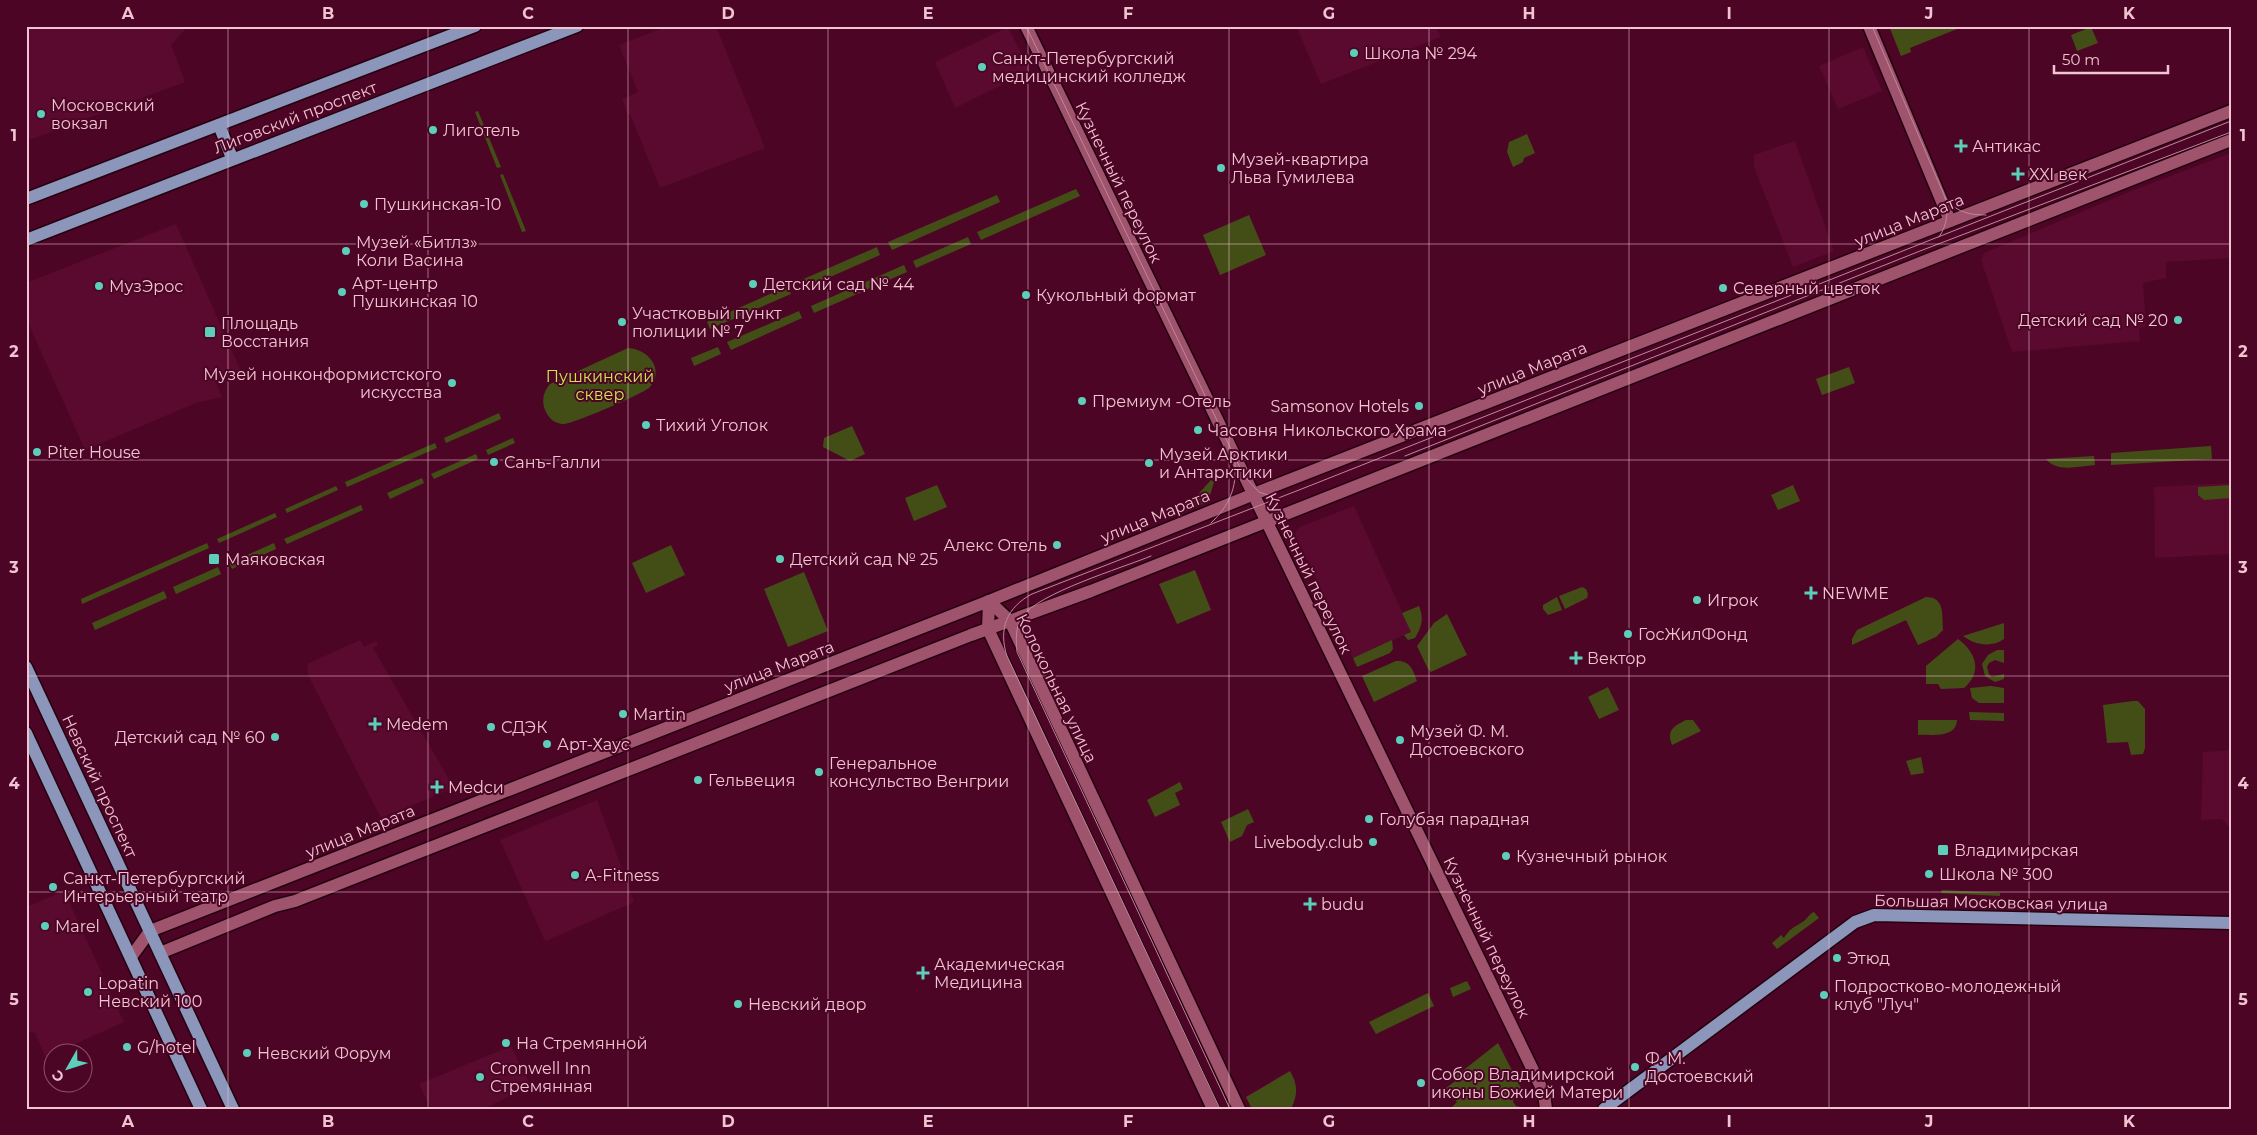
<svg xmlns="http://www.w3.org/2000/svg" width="2257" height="1135" viewBox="0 0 2257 1135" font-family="Montserrat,sans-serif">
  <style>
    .built { fill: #5a092f }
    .green { fill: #434e16 }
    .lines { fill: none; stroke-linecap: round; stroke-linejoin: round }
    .tertiary-casing { stroke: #250210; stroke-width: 15 }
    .primary-casing { stroke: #250210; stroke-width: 15 }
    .tertiary { stroke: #9f536c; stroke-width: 12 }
    .primary { stroke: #8c95ba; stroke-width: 12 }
    .tram { stroke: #bd889b; stroke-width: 1 }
    .grid { fill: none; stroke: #f0c4d0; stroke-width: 1; stroke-opacity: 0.55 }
    .poi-dot { fill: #5cceba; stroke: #4d0526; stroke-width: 2 }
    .labels { text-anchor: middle; stroke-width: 4; stroke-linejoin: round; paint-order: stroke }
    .poi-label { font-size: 16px; fill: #f0c4d0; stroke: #4d0526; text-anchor: start }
    .street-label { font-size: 16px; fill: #f0c4d0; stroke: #4d0526 }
    .park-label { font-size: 16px; fill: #c9e650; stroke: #4d0526 }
    .neatline { fill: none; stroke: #f0c4d0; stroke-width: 2 }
    .grid-label { font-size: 16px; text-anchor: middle; font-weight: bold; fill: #f0c4d0 }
  </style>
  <rect width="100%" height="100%" fill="#4d0526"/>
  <g class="built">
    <polygon points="26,26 188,26 171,45 185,82 32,139 26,138"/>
    <polygon points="668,26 716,26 765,148 660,188 630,114 628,114 622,99 638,92 619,45"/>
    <polygon points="1296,26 1436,26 1441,37 1321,84"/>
    <polygon points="1008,27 1030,71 955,108 935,62"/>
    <polygon points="1863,47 1882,91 1838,109 1819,66"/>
    <polygon points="1795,141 1834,251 1793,267 1754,167 1754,155"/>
    <polygon points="2231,153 2231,258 2166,262 2166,278 2143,283 2146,326 2139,328 2140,341 2012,352 1981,260 1984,253 2131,191"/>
    <polygon points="176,224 240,369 215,381 222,397 196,403 85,450 26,318 26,283"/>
    <polygon points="2231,483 2231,554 2155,558 2154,487"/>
    <polygon points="1354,506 1411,632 1353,658 1295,534 1299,527"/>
    <polygon points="360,640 364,647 376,641 378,645 373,648 454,788 381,818 308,675 307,664"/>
    <polygon points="2231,750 2231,829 2222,819 2201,820 2203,752"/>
    <polygon points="597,800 634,902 546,941 544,939 500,840"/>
    <polygon points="64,891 124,1022 58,1052 52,1052 52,1055 46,1058 35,1033 26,1032 26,907"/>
    <polygon points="511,1046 531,1086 483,1109 431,1109 419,1084"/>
  </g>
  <g class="green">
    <polygon points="1889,26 1956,26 1957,29 1910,48 1911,52 1901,56"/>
    <polygon points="2091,27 2098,43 2077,51 2071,35"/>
    <polygon points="478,111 501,167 497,168 475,112"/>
    <polygon points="1527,134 1535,153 1524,158 1523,162 1513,167 1507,152 1509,142"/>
    <polygon points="503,174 526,231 522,232 500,175"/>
    <polygon points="1076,189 1080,196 981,240 977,232"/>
    <polygon points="997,195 1000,202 892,250 888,242"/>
    <polygon points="1249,215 1266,255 1220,275 1203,235"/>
    <polygon points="968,237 971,244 916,268 913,261"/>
    <polygon points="877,247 880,255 803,289 799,281"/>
    <polygon points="904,265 907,272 814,313 811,306"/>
    <polygon points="788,286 791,294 710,329 707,322"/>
    <polygon points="799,311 802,318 731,350 727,342"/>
    <polygon points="718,347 721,354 694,366 691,358"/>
    <path d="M628 348C648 349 665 369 650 387 645 393 571 425 563 424 556 424 549 419 546 412 541 402 543 392 550 384Z"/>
    <polygon points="1849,367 1855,383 1822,395 1816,379"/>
    <polygon points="499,413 501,419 446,443 444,438"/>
    <polygon points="852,426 865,454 850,461 823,447 824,438"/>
    <polygon points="513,438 515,443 488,455 486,450"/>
    <polygon points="435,443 437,448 347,487 345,482"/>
    <polygon points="2211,446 2212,459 2111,465 2111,453"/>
    <polygon points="476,454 478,459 434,479 431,474"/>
    <path d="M2094 456 2095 465C2079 466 2057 473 2046 459Z"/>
    <polygon points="422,478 424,483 390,499 387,493"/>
    <polygon points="1211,480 1214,482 1208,502 1181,513"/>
    <polygon points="937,485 947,507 914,521 905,498"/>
    <polygon points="1793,485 1800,501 1778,510 1771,495"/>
    <polygon points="2231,485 2231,498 2204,500 2198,495 2198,487"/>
    <polygon points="336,486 338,490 287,513 285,509"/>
    <polygon points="361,505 363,510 287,544 284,539"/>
    <polygon points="275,513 277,517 219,543 217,539"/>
    <polygon points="207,543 209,548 82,604 81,599"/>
    <polygon points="274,543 276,549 232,569 229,563"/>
    <polygon points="671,545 685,575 646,593 632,563"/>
    <polygon points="218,567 221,574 176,594 173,587"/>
    <polygon points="1195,570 1211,610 1177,624 1159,584"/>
    <polygon points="804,572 828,631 788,647 764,589"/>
    <polygon points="1582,587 1586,589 1588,594 1587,598 1565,609 1559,596"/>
    <polygon points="164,591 167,598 95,630 92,623"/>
    <polygon points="1557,597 1562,610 1548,615 1543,609 1543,605"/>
    <path d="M1926 597C1945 597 1942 615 1943 630L1936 637 1918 645 1906 620 1852 645V639L1857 630Z"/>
    <path d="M1419 606C1424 619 1422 626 1415 638L1408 640 1404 635 1411 632 1402 613Z"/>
    <polygon points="1447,614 1467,655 1431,672 1428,669 1417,646 1434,623"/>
    <path d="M2004 623V639C1991 648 1975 645 1963 636Z"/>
    <path d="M1958 639C1976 652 1983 672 1964 688L1941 689 1938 684H1926V666Z"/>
    <polygon points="1392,640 1393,649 1390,653 1357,667 1353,658"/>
    <polygon points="1997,650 2004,650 2004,663 1995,660 1989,663 1987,667 1989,674 1992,677 2004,674 2004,679 1995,682 1985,676 1982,664 1988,655"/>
    <path d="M1396 661C1410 660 1413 670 1417 681L1374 702 1362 676Z"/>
    <polygon points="1991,686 2004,688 2004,703 1979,703 1972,698 1970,688"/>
    <polygon points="1608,687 1619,710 1599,719 1588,697"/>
    <polygon points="2133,701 2138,701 2145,709 2145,748 2143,754 2131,755 2128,742 2107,743 2103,705"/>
    <polygon points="1969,712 2004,713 2004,721 1970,720"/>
    <path d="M1686 720H1693L1701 731 1672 745C1666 730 1674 726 1686 720Z"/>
    <path d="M1918 720H1957C1956 739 1931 734 1918 735Z"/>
    <polygon points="1921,757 1924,773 1911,775 1906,761"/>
    <polygon points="1180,782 1183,789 1175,793 1180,805 1155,817 1147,800"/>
    <polygon points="1248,809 1254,822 1247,825 1242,836 1230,842 1221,822"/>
    <polygon points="1942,890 2000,893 2000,896 1941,893"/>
    <path d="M1814 912 1819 918 1777 949 1772 943 1781 935 1784 938C1791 927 1794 928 1804 921 1808 918 1809 914 1814 912Z"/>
    <polygon points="1467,981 1471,989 1453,997 1450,988"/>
    <polygon points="1428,993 1434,1006 1376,1034 1369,1022"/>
    <polygon points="1498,1043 1524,1094 1519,1093 1514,1097 1513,1102 1516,1106 1521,1107 1450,1109 1457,1102 1446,1088 1458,1079 1456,1076"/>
    <path d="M1290 1071C1298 1085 1298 1094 1291 1109H1252L1246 1097Z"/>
  </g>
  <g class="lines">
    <g class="tertiary-casing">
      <g id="tertiary">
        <polyline points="1026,26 1514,1031 1544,1093 1546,1109"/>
        <polyline points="1869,26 1950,221"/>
        <polyline points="989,601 1010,621 1239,1109"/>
        <polyline points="989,601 988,629 1213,1109"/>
        <polyline points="160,953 275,906 295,901 971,635 1091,591 2231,140"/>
        <polyline points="131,957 150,931 989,601 1279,484 2231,111"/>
      </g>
    </g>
    <g class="primary-casing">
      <g id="primary">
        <polyline points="219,125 232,158"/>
        <polyline points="26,199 475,26"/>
        <polyline points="26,240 577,26"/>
        <polyline points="26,667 233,1109"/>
        <polyline points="26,733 201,1109"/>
        <polyline points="1604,1109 1855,922 1874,915 2231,923"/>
      </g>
    </g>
    <use href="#tertiary" class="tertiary"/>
    <use href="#primary" class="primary"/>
    <g class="tram">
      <polyline points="1026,26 1244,476 1259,492 1279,499"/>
      <path d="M1872 26 1944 195C1949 209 1948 224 1939 237"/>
      <path d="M1945 197C1955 212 1969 215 1986 215"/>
      <polyline points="1405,456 1920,251 2231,132"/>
      <path d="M1211 523C1229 506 1237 488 1235 463"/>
      <path d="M1151 556C1122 568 1038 593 1022 617 1015 627 1016 641 1017 652L1230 1109"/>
      <path d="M1220 1109 1007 656C998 629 1007 607 1032 594L1299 490 2231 121"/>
    </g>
  </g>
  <path class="grid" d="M228 26V1109M428 26V1109M628 26V1109M828 26V1109M1028 26V1109M1229 26V1109M1429 26V1109M1629 26V1109M1829 26V1109M2029 26V1109M26 244H2231M26 460H2231M26 676H2231M26 892H2231"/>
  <g class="poi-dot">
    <circle cx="1354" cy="53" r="5"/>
    <circle cx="982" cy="67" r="5"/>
    <circle cx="41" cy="114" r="5"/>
    <circle cx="433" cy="130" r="5"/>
    <path d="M1958.5 138.5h5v5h5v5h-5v5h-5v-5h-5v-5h5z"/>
    <circle cx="1221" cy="168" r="5"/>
    <path d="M2015.5 166.5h5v5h5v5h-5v5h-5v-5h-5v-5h5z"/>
    <circle cx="364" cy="204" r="5"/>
    <circle cx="346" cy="251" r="5"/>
    <circle cx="753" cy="284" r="5"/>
    <circle cx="99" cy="286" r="5"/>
    <circle cx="1723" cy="288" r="5"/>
    <circle cx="342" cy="292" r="5"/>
    <circle cx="1026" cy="295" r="5"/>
    <circle cx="2178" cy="320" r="5"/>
    <circle cx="622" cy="322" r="5"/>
    <rect x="204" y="326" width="12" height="12" rx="2.5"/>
    <circle cx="452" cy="383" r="5"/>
    <circle cx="1082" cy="401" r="5"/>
    <circle cx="1419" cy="406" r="5"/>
    <circle cx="646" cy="425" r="5"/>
    <circle cx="1198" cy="430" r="5"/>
    <circle cx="37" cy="452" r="5"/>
    <circle cx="494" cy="462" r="5"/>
    <circle cx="1149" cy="463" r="5"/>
    <circle cx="1057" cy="545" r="5"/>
    <rect x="208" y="553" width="12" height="12" rx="2.5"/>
    <circle cx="780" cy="559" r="5"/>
    <path d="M1808.5 585.5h5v5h5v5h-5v5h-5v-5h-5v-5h5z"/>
    <circle cx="1697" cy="600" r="5"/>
    <circle cx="1628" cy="634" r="5"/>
    <path d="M1573.5 650.5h5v5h5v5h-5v5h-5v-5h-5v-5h5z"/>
    <circle cx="623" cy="714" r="5"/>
    <path d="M372.5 716.5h5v5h5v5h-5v5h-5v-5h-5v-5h5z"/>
    <circle cx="491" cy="727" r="5"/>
    <circle cx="275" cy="737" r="5"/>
    <circle cx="1400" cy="740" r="5"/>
    <circle cx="547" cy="744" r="5"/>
    <circle cx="819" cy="772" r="5"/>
    <circle cx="698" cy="780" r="5"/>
    <path d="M434.5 779.5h5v5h5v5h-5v5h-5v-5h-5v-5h5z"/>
    <circle cx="1369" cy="819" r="5"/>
    <circle cx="1373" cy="842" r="5"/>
    <rect x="1937" y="844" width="12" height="12" rx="2.5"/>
    <circle cx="1506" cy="856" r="5"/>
    <circle cx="1929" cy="874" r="5"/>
    <circle cx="575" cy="875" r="5"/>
    <circle cx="53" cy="887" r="5"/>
    <path d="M1307.5 896.5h5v5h5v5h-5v5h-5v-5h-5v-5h5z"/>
    <circle cx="45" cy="926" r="5"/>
    <circle cx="1837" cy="958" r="5"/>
    <path d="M920.5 965.5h5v5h5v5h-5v5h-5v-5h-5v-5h5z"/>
    <circle cx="88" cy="992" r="5"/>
    <circle cx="1824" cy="995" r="5"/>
    <circle cx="738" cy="1004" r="5"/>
    <circle cx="506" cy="1043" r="5"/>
    <circle cx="127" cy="1047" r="5"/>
    <circle cx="247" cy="1053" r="5"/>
    <circle cx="1635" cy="1067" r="5"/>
    <circle cx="480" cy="1077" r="5"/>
    <circle cx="1421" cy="1083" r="5"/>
  </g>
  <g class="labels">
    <g class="poi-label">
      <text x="1364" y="59">Школа № 294</text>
      <text x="992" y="64">Санкт-Петербургский<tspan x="992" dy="18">медицинский колледж</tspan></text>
      <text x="51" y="111">Московский<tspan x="51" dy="18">вокзал</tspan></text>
      <text x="443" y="136">Лиготель</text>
      <text x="1972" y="152">Антикас</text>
      <text x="1231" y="165">Музей-квартира<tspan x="1231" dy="18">Льва Гумилева</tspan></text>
      <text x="2029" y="180">XXI век</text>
      <text x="374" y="210">Пушкинская-10</text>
      <text x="356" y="248">Музей «Битлз»<tspan x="356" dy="18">Коли Васина</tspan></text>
      <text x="352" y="289">Арт-центр<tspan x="352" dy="18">Пушкинская 10</tspan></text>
      <text x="763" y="290">Детский сад № 44</text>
      <text x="109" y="292">МузЭрос</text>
      <text x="1733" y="294">Северный цветок</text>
      <text x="1036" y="301">Кукольный формат</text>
      <text x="632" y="319">Участковый пункт<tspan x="632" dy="18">полиции № 7</tspan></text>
      <text x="2168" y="326" text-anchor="end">Детский сад № 20</text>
      <text x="221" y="329">Площадь<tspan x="221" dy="18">Восстания</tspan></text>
      <text x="442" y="380" text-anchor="end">Музей нонконформистского<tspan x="442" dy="18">искусства</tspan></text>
      <text x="1092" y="407">Премиум -Отель</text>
      <text x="1409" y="412" text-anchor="end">Samsonov Hotels</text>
      <text x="656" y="431">Тихий Уголок</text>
      <text x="1208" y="436">Часовня Никольского Храма</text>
      <text x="47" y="458">Piter House</text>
      <text x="1159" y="460">Музей Арктики<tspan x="1159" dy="18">и Антарктики</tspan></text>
      <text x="504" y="468">Санъ-Галли</text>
      <text x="1047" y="551" text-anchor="end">Алекс Отель</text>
      <text x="225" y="565">Маяковская</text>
      <text x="790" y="565">Детский сад № 25</text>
      <text x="1822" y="599">NEWME</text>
      <text x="1707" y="606">Игрок</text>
      <text x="1638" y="640">ГосЖилФонд</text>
      <text x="1587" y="664">Вектор</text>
      <text x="633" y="720">Martin</text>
      <text x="386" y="730">Medem</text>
      <text x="501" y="733">СДЭК</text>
      <text x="1410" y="737">Музей Ф. М.<tspan x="1410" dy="18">Достоевского</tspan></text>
      <text x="265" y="743" text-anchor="end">Детский сад № 60</text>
      <text x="557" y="750">Арт-Хаус</text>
      <text x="829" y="769">Генеральное<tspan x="829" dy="18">консульство Венгрии</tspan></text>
      <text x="708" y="786">Гельвеция</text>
      <text x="448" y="793">Medси</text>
      <text x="1379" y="825">Голубая парадная</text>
      <text x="1363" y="848" text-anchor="end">Livebody.club</text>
      <text x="1954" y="856">Владимирская</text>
      <text x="1516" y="862">Кузнечный рынок</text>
      <text x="1939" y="880">Школа № 300</text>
      <text x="585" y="881">A-Fitness</text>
      <text x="63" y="884">Санкт-Петербургский<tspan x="63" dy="18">Интерьерный театр</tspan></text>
      <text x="1321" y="910">budu</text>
      <text x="55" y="932">Marel</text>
      <text x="1847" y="964">Этюд</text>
      <text x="934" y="970">Академическая<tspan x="934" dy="18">Медицина</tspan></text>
      <text x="98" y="989">Lopatin<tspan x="98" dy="18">Невский 100</tspan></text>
      <text x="1834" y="992">Подростково-молодежный<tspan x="1834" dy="18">клуб "Луч"</tspan></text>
      <text x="748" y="1010">Невский двор</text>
      <text x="516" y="1049">На Стремянной</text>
      <text x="137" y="1053">G/hotel</text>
      <text x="257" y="1059">Невский Форум</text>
      <text x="1645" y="1064">Ф. М.<tspan x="1645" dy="18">Достоевский</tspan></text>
      <text x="490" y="1074">Cronwell Inn<tspan x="490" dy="18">Стремянная</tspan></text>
      <text x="1431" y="1080">Собор Владимирской<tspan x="1431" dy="18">иконы Божией Матери</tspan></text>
    </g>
    <g class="street-label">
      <text transform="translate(295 117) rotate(-21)" y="6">Лиговский проспект</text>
      <text transform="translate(1119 182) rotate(64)" y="6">Кузнечный переулок</text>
      <text transform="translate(1909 220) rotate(-22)" y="6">улица Марата</text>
      <text transform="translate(1532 368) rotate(-22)" y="6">улица Марата</text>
      <text transform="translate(1155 516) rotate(-22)" y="6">улица Марата</text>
      <text transform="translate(1309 573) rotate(64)" y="6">Кузнечный переулок</text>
      <text transform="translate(779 666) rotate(-21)" y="6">улица Марата</text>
      <text transform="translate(1057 688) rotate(64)" y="6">Колокольная улица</text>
      <text transform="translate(100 786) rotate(65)" y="6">Невский проспект</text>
      <text transform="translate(360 831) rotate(-22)" y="6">улица Марата</text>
      <text transform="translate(1991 902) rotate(1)" y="6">Большая Московская улица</text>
      <text transform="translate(1487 937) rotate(64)" y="6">Кузнечный переулок</text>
    </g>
    <g class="park-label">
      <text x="600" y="382">Пушкинский<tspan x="600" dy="18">сквер</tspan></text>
    </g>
  </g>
  <rect width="2257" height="1135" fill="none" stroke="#4d0526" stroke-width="55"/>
  <g transform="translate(68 1068) rotate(231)"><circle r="24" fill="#4d0526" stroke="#8e516a"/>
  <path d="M0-4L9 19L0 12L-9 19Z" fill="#5cceba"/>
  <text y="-8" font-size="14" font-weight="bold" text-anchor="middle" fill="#f0c4d0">С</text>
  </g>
  <path d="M2054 65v8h114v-8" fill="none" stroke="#f0c4d0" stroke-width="2.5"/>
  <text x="2062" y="65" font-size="15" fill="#f0c4d0" stroke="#4d0526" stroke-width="4" paint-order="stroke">50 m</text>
  <rect x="28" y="28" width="2202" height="1080" class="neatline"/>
  <g class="grid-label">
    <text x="128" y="19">A</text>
    <text x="328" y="19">B</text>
    <text x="528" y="19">C</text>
    <text x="728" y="19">D</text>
    <text x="928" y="19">E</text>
    <text x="1128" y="19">F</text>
    <text x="1329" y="19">G</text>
    <text x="1529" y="19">H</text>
    <text x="1729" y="19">I</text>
    <text x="1929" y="19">J</text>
    <text x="2129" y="19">K</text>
    <text x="14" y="141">1</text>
    <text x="2243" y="141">1</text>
    <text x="14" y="357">2</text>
    <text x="2243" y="357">2</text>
    <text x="14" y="573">3</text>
    <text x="2243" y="573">3</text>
    <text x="14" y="789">4</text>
    <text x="2243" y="789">4</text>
    <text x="14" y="1005">5</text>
    <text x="2243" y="1005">5</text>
    <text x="128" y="1127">A</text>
    <text x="328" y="1127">B</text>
    <text x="528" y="1127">C</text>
    <text x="728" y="1127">D</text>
    <text x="928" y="1127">E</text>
    <text x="1128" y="1127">F</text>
    <text x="1329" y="1127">G</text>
    <text x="1529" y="1127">H</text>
    <text x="1729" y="1127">I</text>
    <text x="1929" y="1127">J</text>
    <text x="2129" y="1127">K</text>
  </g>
</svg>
